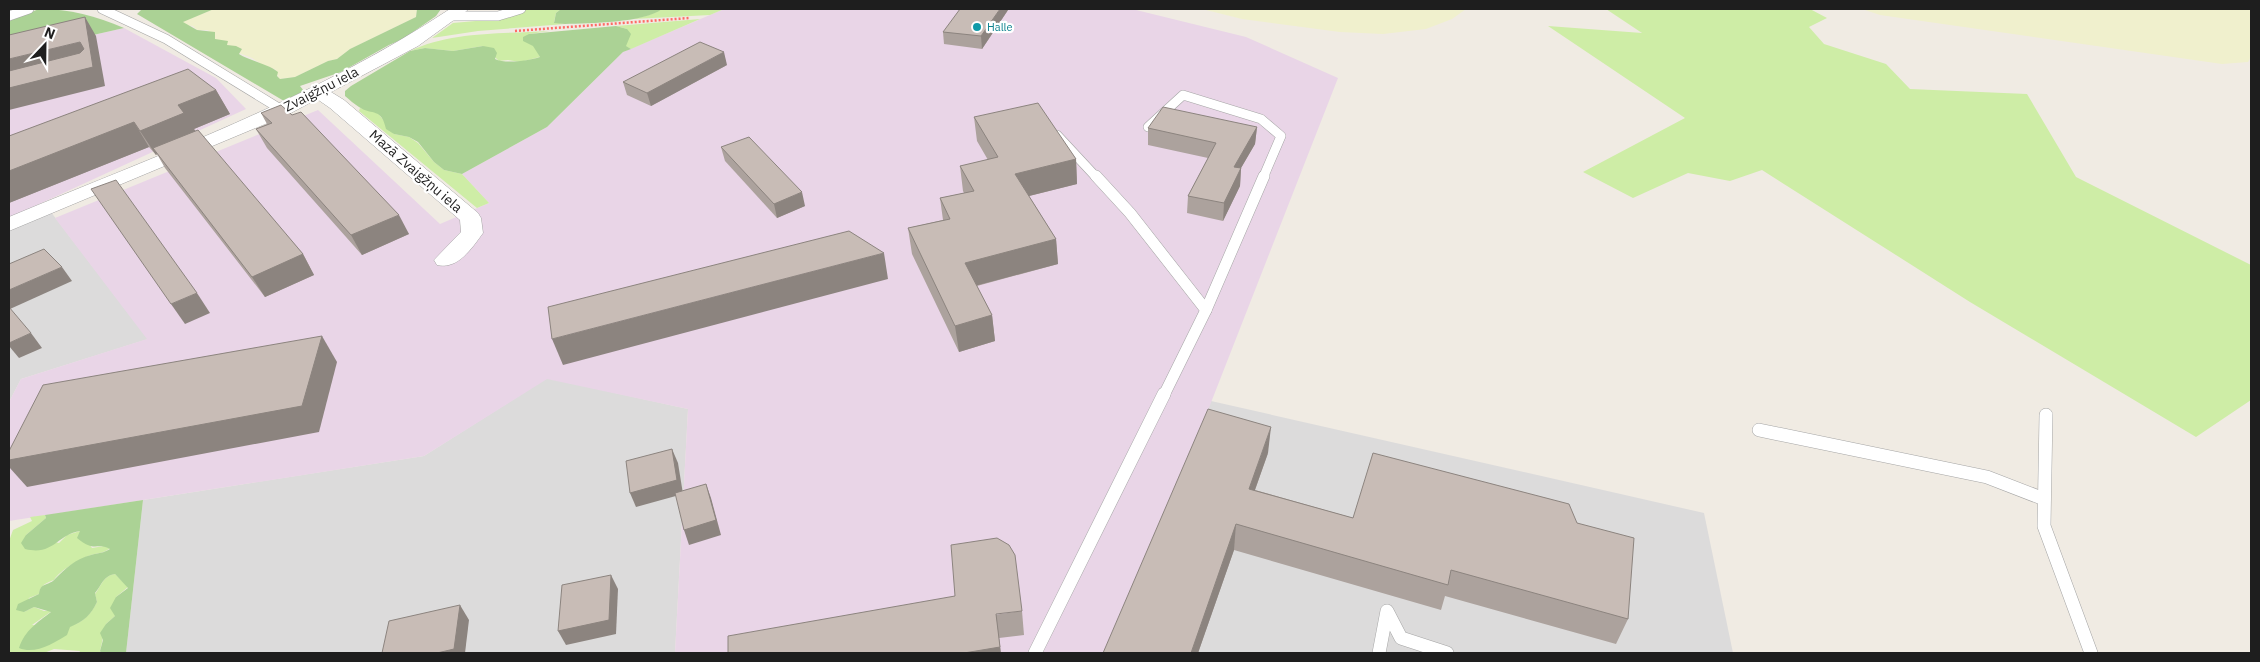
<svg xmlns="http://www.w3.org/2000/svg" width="2260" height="662" viewBox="0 0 2260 662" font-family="'IBM Plex Sans',sans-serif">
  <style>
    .residential { fill: #dcdbdb }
    .industrial { fill: #e9d5e7 }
    .farmland { fill: #f0f0cd }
    .grass { fill: #ceeda6 }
    .forest { fill: #abd295 }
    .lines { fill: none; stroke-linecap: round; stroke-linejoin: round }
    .service-far2-casing { stroke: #a5a5a5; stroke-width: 10 }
    .service-far1-casing { stroke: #a5a5a5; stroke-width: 12 }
    .service-casing { stroke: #a5a5a5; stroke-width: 14 }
    .minor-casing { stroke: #a5a5a5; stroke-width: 1 }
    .path { stroke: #ff6a65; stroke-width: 2.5; stroke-dasharray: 2 2; stroke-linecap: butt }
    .service-far2 { stroke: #fff; stroke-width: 9 }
    .service-far1 { stroke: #fff; stroke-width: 11 }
    .service { stroke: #fff; stroke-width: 13 }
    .minor { fill: #fff; fill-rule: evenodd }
    .wall { fill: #aca29d }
    .shaded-wall { fill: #8c847f }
    .building { fill: #c8bcb6; stroke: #8c847f }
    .culture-dot { fill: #0f9aa8; stroke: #fff; stroke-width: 2 }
    .labels { text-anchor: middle; stroke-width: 4.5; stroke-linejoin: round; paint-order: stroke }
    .far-culture-label { font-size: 11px; fill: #0d838f; stroke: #fff; text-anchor: start }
    .street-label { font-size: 14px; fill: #1e1e1e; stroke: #fff }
  </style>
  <rect width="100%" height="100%" fill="#f0ebe3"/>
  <g class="residential">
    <polygon points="44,203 148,339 21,379 9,402 9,218"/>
    <polygon points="547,378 688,409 675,653 126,653 143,500 424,456"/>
    <polygon points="1211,401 1704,513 1733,653 1113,653"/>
  </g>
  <g class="industrial">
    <polygon points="724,9 1132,9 1246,37 1338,78 1113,653 675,653 688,409 547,379 424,456 9,521 9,402 21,379 147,339 55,218 318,110 440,224 489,203 462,174 547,127 623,52"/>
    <polygon points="124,28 216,78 246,109 9,218 9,54"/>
  </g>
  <g class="farmland">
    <polygon points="214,9 417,9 416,17 350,49 337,59 328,61 295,77 279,79 275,69 266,67 252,58 239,53 242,49 227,45 214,39 208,30 197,30 193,26 185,25 182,22"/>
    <polygon points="1202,9 1466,9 1452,19 1426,29 1383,34 1340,32 1242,19"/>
    <polygon points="1862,9 2251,9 2251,57 2248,62 2222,64 1880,15"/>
  </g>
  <g class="grass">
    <polygon points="528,9 561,9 556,13 554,22 565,24 478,31 432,38 453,23 498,19"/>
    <polygon points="662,9 724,9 710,15 633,19 649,15"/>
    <polygon points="1606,9 1810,9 1827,18 1809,27 1824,44 1886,64 1910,89 2027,94 2076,177 2251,265 2251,400 2196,437 1970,302 1762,170 1730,181 1688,173 1633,198 1583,172 1685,118 1548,26 1642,33"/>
    <polygon points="700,19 631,49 625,46 627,29 616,26"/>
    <path d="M550 31 529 34 540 57 520 62 508 60 499 61 483 46 453 51 425 48 410 51C452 31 505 34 550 31Z"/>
    <polygon points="360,108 377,112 394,134 409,137 418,143 434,162 444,170 462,174 489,203 477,208 359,111"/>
    <path d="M45 515 46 518 26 535 59 543 67 535 80 531 92 548 104 546 110 548C104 553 98 553 91 555 80 559 60 570 54 580 46 583 40 585 39 594L29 598 24 612 34 607 44 611H52L32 625C62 627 81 633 97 602L95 594C102 585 103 576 115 574L128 587 116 597 115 616 106 624 100 651 101 653H79L80 651 54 649 44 653H9V541L13 530 32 521 30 517Z"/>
  </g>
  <g class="forest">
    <path d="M39 9C70 9 96 16 124 28L9 54V21Z"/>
    <path d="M142 9H214L183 22 197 30 215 32V39L228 41 227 45 236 46 242 49 239 54C250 61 268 64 278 72L277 76 280 79 295 77 328 61 337 59 350 49 416 17 417 9H441L436 16 403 39 389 45 341 72 300 86 304 91 284 101 137 14Z"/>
    <path d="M561 9H662C644 23 589 23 565 24L554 23 556 13Z"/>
    <path d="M616 26 627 29 631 34 626 46 631 49 623 52 547 127 462 174 444 170 434 162 418 142 409 137 394 134 386 129C381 107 373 116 359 107 354 104 350 100 345 96V91L351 86 410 51 425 48 453 51 483 46 494 48 497 53 495 59C505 64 528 61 540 57L533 46 523 41V37L529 34Z"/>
    <path d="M143 500 126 653H101L100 651 103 640 100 633 106 624 115 616 110 608 116 597 128 588 115 574C103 576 102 585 95 593L97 602C91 615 84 621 70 627L67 635C54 643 35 655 19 648 25 630 37 623 51 612L34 607 24 612 16 610 18 604 39 594C40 582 49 586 55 579 66 568 75 559 91 555 98 553 104 553 110 549 96 542 95 553 77 538L80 531C56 535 54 556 25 549L21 543 26 535 46 518 45 515Z"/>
  </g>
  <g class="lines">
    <g class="service-far2-casing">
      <g id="service-far2">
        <polyline points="102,9 166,39 282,110"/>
        <polyline points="9,16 29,9"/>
        <polyline points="451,16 498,16 521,9"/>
        <polyline points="1148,127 1183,95 1261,119 1281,136 1263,178"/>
        <polyline points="1057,135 1097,178"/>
      </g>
    </g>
    <g class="service-far1-casing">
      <g id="service-far1">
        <polyline points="1096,176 1130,213 1206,310 1164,395"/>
        <polyline points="1206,310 1264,176"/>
      </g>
    </g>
    <g class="service-casing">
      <g id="service">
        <polyline points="2046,415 2044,526 2091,653"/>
        <polyline points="1759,430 1987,477 2044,499"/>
        <polyline points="1035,653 1164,394"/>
        <polyline points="1379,653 1387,611 1401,638 1447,653"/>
      </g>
    </g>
    <g class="minor-casing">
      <path id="minor" d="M450 9H469L418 46 331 92 344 100 478 213 481 218 483 233C472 248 458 270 437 265L434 260 461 232 460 220 330 108 317 99 289 114 9 231V217C158 155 314 99 450 9Z"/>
    </g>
    <polyline class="path" points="515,31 689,18"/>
    <use href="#service-far2" class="service-far2"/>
    <use href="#service-far1" class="service-far1"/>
    <use href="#service" class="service"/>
    <use href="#minor" class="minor"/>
  </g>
  <g class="wall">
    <polygon points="1008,10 982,49 944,44 943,32"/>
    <polygon points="727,65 651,106 627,95 623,82"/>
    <polygon points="216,90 230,114 194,129 303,254 314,275 265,297 165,168 157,154 156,155 149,147 9,203 9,136"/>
    <polygon points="261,113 409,234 362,255 267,148 256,129 267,124"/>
    <polygon points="974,117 1076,159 1077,184 1029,196 1056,239 1058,264 977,286 992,315 995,341 959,352 912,254 908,228 943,220 940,198 964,193 963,191 960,166 988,160 977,141"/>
    <polygon points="1257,127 1255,144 1241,168 1240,186 1223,221 1187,213 1188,196 1208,158 1148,145 1148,128"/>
    <polygon points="721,147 805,206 777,218 725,161"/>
    <polygon points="1268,453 1255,490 1353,518 1577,523 1628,619 1616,644 1445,596 1441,610 1234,550 1198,653 1103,653"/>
    <polygon points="1022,611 1024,635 999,638 728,653"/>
  </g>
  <g class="shaded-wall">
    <polygon points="1000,9 1008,9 1008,10 982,49 981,36"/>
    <polygon points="85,17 96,36 105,86 9,110 9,59 80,42"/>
    <polygon points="724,52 727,65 651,106 647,93"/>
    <polygon points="216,90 230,114 194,129 199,137 153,148 157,154 156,155 140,131 178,105"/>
    <polygon points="134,122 149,147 9,203 9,171"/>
    <polygon points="1257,127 1255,144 1241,168 1240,186 1223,221 1224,203 1234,167"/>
    <polygon points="1076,159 1077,184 1017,199 1015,174"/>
    <polygon points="802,192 805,206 777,218 774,204"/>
    <polygon points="399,215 409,234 362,255 351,235"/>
    <polygon points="1056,239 1058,264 967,288 965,263"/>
    <polygon points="884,253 888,279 563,365 552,339"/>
    <polygon points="303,254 314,275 265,297 252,277"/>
    <polygon points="62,267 72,281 10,309 9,308 9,290"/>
    <polygon points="197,293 210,313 185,324 171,304"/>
    <polygon points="992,315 995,341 959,352 955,326"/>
    <polygon points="31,333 42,348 19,358 9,346 9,343"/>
    <polygon points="322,336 337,362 319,432 27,487 9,467 9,460"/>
    <polygon points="1271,427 1268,453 1246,515 1249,489"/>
    <polygon points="672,449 678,463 683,494 636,507 630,493"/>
    <polygon points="706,484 711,498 721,535 689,545 684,530"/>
    <polygon points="1236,524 1234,550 1198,653 1191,653"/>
    <polygon points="611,575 618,589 616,634 566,645 558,631"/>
    <polygon points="460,605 469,620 465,653 437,653"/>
    <polygon points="996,614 1001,653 964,653"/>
  </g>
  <g class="building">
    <polygon points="960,9 1000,9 981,36 943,32"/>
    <polygon points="85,17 93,67 9,88 9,71 80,53 84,49 80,42 9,59 9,35"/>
    <polygon points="700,42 724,52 647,93 623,82"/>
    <polygon points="188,69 216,90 178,105 184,113 140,131 134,122 9,171 9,136"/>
    <polygon points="1038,103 1076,159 1015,174 1056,239 965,263 992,315 955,326 908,228 950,219 940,198 974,191 960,166 998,157 974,117"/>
    <polygon points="281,105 292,115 301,112 399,215 351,235 256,129 272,123 261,113"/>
    <polygon points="1163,107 1257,127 1234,167 1241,168 1224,203 1188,196 1216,143 1148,128"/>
    <polygon points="198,130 303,254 252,277 153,148"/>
    <polygon points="749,137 802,192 774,204 721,147"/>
    <polygon points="116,180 197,293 171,304 91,189"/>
    <polygon points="849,231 884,253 552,339 548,307"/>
    <polygon points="44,249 62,267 9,290 9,264"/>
    <polygon points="9,307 31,333 9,343"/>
    <polygon points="322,336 302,406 9,460 9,451 43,385"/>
    <polygon points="1208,409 1271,427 1249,489 1353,518 1373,453 1569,504 1577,523 1634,538 1628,619 1451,570 1448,585 1236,524 1191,653 1103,653"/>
    <polygon points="672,449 677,480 630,493 626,461"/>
    <polygon points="706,484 716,520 684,530 675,493"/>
    <polygon points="997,538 1009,545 1015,555 1022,611 996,614 1000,647 964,653 728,653 728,636 955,596 951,545"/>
    <polygon points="611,575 609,620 558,631 562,585"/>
    <polygon points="460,605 454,649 437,653 382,653 389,621"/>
  </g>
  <circle class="culture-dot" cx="977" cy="27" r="5"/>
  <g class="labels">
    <g class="far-culture-label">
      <text x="987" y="31">Halle</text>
    </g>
    <g class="street-label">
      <text transform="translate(321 89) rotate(-27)" y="5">Zvaigžņu iela</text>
      <text transform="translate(416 171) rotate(41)" y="5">Mazā Zvaigžņu iela</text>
    </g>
  </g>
  <rect width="2260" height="662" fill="none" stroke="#1e1e1e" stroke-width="20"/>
  <g transform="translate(45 45) rotate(22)" stroke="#ffffff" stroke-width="4" paint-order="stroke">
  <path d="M0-4L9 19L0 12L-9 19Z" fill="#1e1e1e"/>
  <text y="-8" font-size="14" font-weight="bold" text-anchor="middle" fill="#1e1e1e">N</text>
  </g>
</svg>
